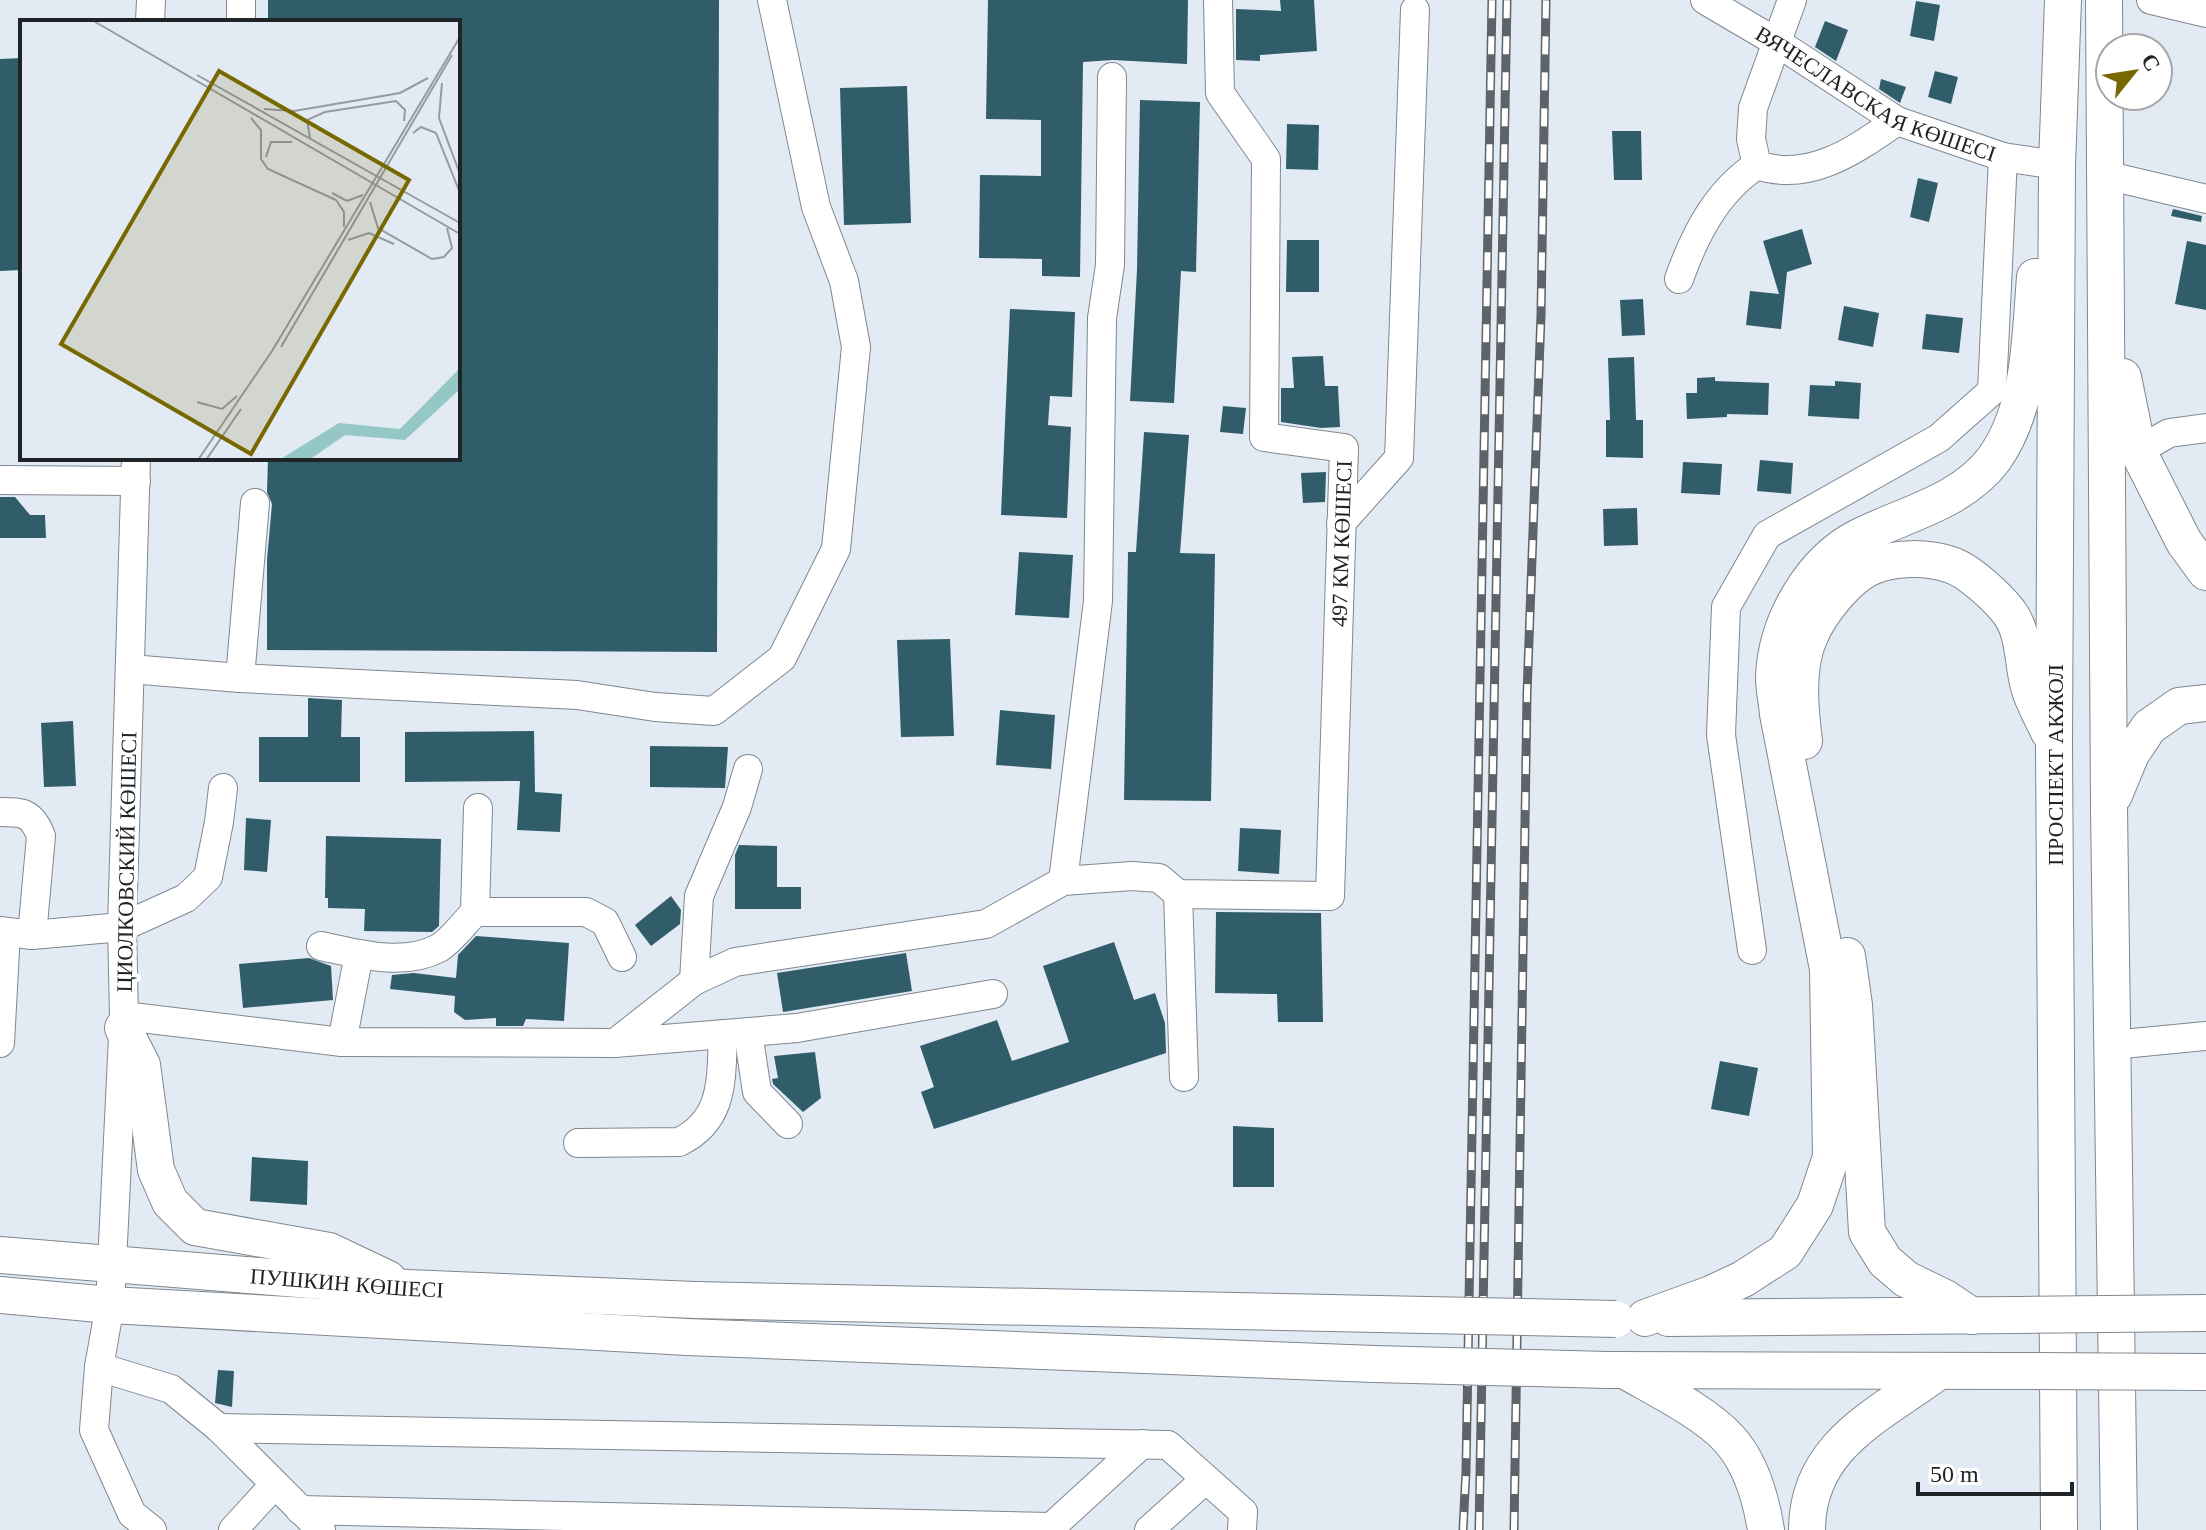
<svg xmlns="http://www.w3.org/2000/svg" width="2206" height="1530" viewBox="0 0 2206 1530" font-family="Georgia,serif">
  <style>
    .building { fill: #315d6b }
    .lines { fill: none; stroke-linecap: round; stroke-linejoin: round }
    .minor-casing { stroke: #7f878f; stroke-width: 30 }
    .major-casing { stroke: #7f878f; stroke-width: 38 }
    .minor { stroke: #fff; stroke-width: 28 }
    .major { stroke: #fff; stroke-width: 36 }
    .rail-casing { stroke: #5e6368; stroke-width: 9 }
    .rail { stroke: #fff; stroke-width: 6; stroke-dasharray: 18; stroke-linecap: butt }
    .major-bridge-casing { stroke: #7f878f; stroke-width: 38; stroke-linecap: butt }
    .major-bridge { stroke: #fff; stroke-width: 36 }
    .labels { text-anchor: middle; stroke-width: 8; stroke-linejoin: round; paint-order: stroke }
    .street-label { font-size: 22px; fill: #212427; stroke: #fff }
    .inset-road { fill: none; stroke: #959ba2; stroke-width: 2 }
    .view { fill: #786800; fill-opacity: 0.15; stroke: #786800; stroke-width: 4 }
    .inset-edge { fill: none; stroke: #212427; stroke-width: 4 }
  </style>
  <rect width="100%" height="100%" fill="#e2eaf4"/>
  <g class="building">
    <polygon points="268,0 719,0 717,652 267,650 267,560 272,504 267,492 268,458 458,458 458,22 268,22"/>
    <polygon points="988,0 1188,0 1187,64 1113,60 1083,62 1080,277 1042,276 1042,259 979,258 980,175 1041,176 1041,120 986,119"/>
    <polygon points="1280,0 1314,0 1317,51 1260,55 1260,61 1236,60 1236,9 1281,11"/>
    <polygon points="1916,1 1940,5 1934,41 1910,36"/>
    <polygon points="1825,21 1848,30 1836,61 1815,47"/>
    <polygon points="22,58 22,270 0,271 0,59"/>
    <polygon points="1935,71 1958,77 1951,104 1928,97"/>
    <polygon points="1881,79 1906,87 1900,103 1879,89"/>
    <polygon points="907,86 911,223 844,225 840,88"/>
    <polygon points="1140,100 1200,102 1196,272 1181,271 1174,403 1130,401 1137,270"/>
    <polygon points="1287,124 1319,125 1318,170 1286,169"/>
    <polygon points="1612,131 1641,131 1642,180 1614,180"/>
    <polygon points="1918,178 1938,183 1929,222 1910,217"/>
    <polygon points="2173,209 2202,216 2201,222 2171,216"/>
    <polygon points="1802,229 1812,264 1787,272 1781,329 1746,325 1750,291 1779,294 1763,241"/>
    <polygon points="1287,240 1319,240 1319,292 1286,292"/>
    <polygon points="2187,241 2206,245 2206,310 2175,304"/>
    <polygon points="1643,299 1645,335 1622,336 1620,300"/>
    <polygon points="1844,306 1879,313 1873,347 1838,340"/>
    <polygon points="1010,309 1075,312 1072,397 1050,396 1048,425 1071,427 1067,518 1001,515"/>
    <polygon points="1926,314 1963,318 1959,353 1922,349"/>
    <polygon points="1323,356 1325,386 1338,386 1340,427 1321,428 1281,422 1281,388 1294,388 1292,357"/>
    <polygon points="1634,357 1636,420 1643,420 1643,458 1606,457 1606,420 1610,420 1608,358"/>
    <polygon points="1715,377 1715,381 1769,383 1768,415 1727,414 1727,417 1687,419 1686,393 1697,393 1697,378"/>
    <polygon points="1835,381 1861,383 1859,419 1808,416 1810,385 1835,386"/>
    <polygon points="1223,406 1246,408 1243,434 1220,432"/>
    <polygon points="1144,432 1189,435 1180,553 1215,554 1211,801 1124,800 1128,552 1136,552"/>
    <polygon points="1760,460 1793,463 1791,494 1757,491"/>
    <polygon points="1683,462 1722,464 1720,495 1681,493"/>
    <polygon points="1326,472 1325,502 1303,503 1301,473"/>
    <polygon points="0,497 15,497 30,515 45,515 46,538 0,538"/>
    <polygon points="1637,508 1638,545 1604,546 1603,509"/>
    <polygon points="1019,552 1073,555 1069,618 1015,615"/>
    <polygon points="950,639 954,736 901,737 897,640"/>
    <polygon points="308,698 342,700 341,737 360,737 360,782 259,782 259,737 308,737"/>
    <polygon points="1000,710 1055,715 1051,769 996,765"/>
    <polygon points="73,721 76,786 44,787 41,723"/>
    <polygon points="534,731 535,792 562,794 560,832 517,830 520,781 405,782 405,732"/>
    <polygon points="650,746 728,747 725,788 650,787"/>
    <polygon points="246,818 271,820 267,872 244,870"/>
    <polygon points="1240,828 1281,830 1279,874 1238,871"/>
    <polygon points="326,836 441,839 439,926 432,932 364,931 365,909 328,908 328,898 325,898"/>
    <polygon points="739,845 777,846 777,887 801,887 801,909 735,909 735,855"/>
    <polygon points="671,896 681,910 680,924 651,946 635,925"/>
    <polygon points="1216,912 1321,913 1323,1022 1278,1022 1277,994 1215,993"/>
    <polygon points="476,936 569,943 564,1021 526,1019 523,1026 496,1026 496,1018 465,1020 454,1012 455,996 390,989 392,975 414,973 456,978 458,955"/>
    <polygon points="1114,942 1134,1000 1155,993 1165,1023 1166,1053 934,1129 921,1092 934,1087 920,1046 997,1020 1012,1061 1069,1042 1043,966"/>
    <polygon points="906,953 912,991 783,1012 777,973"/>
    <polygon points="309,958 331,966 333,1000 243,1008 239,964"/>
    <polygon points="815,1052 821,1098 803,1112 773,1084 772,1079 778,1078 774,1056"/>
    <polygon points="1720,1061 1758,1068 1749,1116 1711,1109"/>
    <polygon points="1233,1126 1274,1128 1274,1187 1233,1187"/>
    <polygon points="252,1157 308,1161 307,1205 250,1201"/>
    <polygon points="218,1370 234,1371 232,1407 215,1403"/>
  </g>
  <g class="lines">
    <g class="minor-casing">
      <g id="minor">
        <polyline points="241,0 241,22"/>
        <path id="s1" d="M1705 0 1778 43 1897 121 2003 157 2057 165"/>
        <path d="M1792 0 1753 108 1751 139 1757 165C1810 183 1855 150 1897 121"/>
        <polyline points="2151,0 2206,13"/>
        <polyline points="150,22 151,0"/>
        <polyline points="2105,175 2206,199"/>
        <path d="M1679 279C1695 234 1717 191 1757 165"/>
        <polyline points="2138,451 2169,433 2206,428"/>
        <polyline points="136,458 122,927 124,1016 110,1305 99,1367 94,1430 132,1514 152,1530"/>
        <polyline points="0,480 136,481"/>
        <polyline points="1341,523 1399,458 1415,10"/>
        <polyline points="130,669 240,678 255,503"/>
        <polyline points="240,678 577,695 655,707 714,711 782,658 836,549 856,347 844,281 816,207 772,0"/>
        <path d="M0 812C24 812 32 813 41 836L32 935"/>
        <polyline points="1063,881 1098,601 1102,318 1110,265 1112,77"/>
        <polyline points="1178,894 1184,1077"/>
        <polyline points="475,912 586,912 605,922 622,957"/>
        <polyline points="0,931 32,935 122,927 186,898 208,877 219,822 223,788"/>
        <path d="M321 946C358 954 403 967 439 948 452 940 464 923 475 912L478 808"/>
        <polyline points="1752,950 1721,735 1726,607 1767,535 1939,438 1992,391 2003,157"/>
        <polyline points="694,981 699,896 737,807 748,769"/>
        <path id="s2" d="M124 1016 342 1042 615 1043 694 981 735 962 986 924 1063 881 1132 876 1159 878 1178 894 1330 896 1344 448 1264 437 1266 159 1220 93 1218 0"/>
        <polyline points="748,1032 757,1092 788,1124"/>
        <polyline points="342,1042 359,954"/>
        <polyline points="0,1043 6,932"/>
        <polyline points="615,1043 797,1028 993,994"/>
        <polyline points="2112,1045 2206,1036"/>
        <path d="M578 1143 679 1142C725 1120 721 1078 723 1034"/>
        <polyline points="99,1367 171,1389 219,1428 321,1530"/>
        <polyline points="219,1428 1168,1445 1243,1512 1242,1530"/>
        <polyline points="300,1510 1051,1527"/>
        <polyline points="233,1530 275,1484"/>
        <polyline points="1048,1530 1142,1444"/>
        <polyline points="1149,1530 1206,1479"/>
      </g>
    </g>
    <g class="major-casing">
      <g id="major">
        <polyline points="2104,0 2109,808 2119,1530"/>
        <polyline points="2123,377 2138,451 2184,542 2206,572"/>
        <path d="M1804 741C1800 709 1796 668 1809 638 1819 613 1848 576 1873 566 1896 557 1928 557 1951 565 1968 570 1997 597 2008 611 2025 632 2022 662 2029 687 2033 702 2042 717 2049 732"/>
        <polyline points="2114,795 2131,754 2149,727 2179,706 2206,703"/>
        <polyline points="1847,956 1854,1005 1867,1232 1885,1261 1906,1279 1945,1298 1972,1316"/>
        <polyline points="123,1028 142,1065 156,1170 170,1202 195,1227 329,1251 388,1279"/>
        <path id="s3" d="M0 1255 408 1288 695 1300 1377 1314"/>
        <polyline points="0,1295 110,1305 687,1337 1374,1364"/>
        <path d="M1645 1318 1711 1294 1743 1279 1785 1252 1815 1205 1831 1157 1828 969 1778 714C1777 702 1774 689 1774 677 1776 623 1810 562 1859 537 1905 514 1962 502 1994 459 2031 407 2030 337 2035 277"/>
        <polyline points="1668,1318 2019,1315"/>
        <polyline points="1607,1370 2014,1371"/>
        <path d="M1626 1371C1657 1389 1706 1413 1729 1439 1751 1463 1761 1499 1766 1530"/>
        <path d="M1807 1530C1807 1445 1880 1415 1939 1371"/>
        <polyline points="2059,1530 2054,744 2057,165 2063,0"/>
      </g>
    </g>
    <use href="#minor" class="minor"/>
    <use href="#major" class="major"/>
    <g class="rail-casing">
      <g id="rail">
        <polyline points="1463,1530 1466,1471 1492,0"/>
        <polyline points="1479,1530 1507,0"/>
        <polyline points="1514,1530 1527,694 1541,315 1546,0"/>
      </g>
    </g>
    <use href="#rail" class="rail"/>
    <g class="major-bridge-casing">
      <g id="major-bridge">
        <polyline points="1377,1314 1616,1319"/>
        <polyline points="2019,1315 2206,1313"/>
        <polyline points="1374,1364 1607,1370"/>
        <polyline points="2014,1371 2206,1372"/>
      </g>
    </g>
    <use href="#major-bridge" class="major-bridge"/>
  </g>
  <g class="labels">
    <g class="street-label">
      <text dy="8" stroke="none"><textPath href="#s1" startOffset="196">ВЯЧЕСЛАВСКАЯ КӨШЕСІ</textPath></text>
      <text dy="8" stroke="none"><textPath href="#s2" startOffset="1606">497 КМ КӨШЕСІ</textPath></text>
      <text transform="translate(2055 765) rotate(-90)" y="8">ПРОСПЕКТ АКЖОЛ</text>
      <text transform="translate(126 862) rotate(-89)" y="8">ЦИОЛКОВСКИЙ КӨШЕСІ</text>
      <text dy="8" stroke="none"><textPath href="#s3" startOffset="348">ПУШКИН КӨШЕСІ</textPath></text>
    </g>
  </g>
  <g transform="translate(20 20)">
    <rect width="440" height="440" fill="#e2eaf4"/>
    <path d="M440 348V369L385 420 325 415 289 440H259L319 403 380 409Z" fill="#95c8c4"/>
    <path class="inset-road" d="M72 0 440 214M177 55 440 203M422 63 419 98 440 154M244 89 274 91 380 73 408 58M231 98 241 110V139L248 149 316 180 324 192V207M393 113 401 107 416 113 440 173M290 118 287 100 305 92 376 81 385 90 384 101M246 137 251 122H272M312 173 327 181 343 175M350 182 358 208 412 239 424 237 432 228 427 208M328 220 349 213 374 224M261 327 432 35M177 382 202 389 217 376M178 440 252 331 440 17M186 440 221 389"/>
    <path class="view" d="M199 51 389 160 231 434 41 324Z"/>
    <rect width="440" height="440" class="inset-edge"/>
  </g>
  <g transform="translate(2134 72) rotate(60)"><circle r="38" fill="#ffffff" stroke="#a6a7a9" stroke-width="2"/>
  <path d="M0-6L14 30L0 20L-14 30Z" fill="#786800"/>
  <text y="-12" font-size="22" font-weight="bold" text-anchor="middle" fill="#212427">С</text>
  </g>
  <path d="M1918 1482v12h154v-12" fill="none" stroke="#212427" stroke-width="4"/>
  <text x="1930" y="1482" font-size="24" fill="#212427" stroke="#ffffff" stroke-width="6" paint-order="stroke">50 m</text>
</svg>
